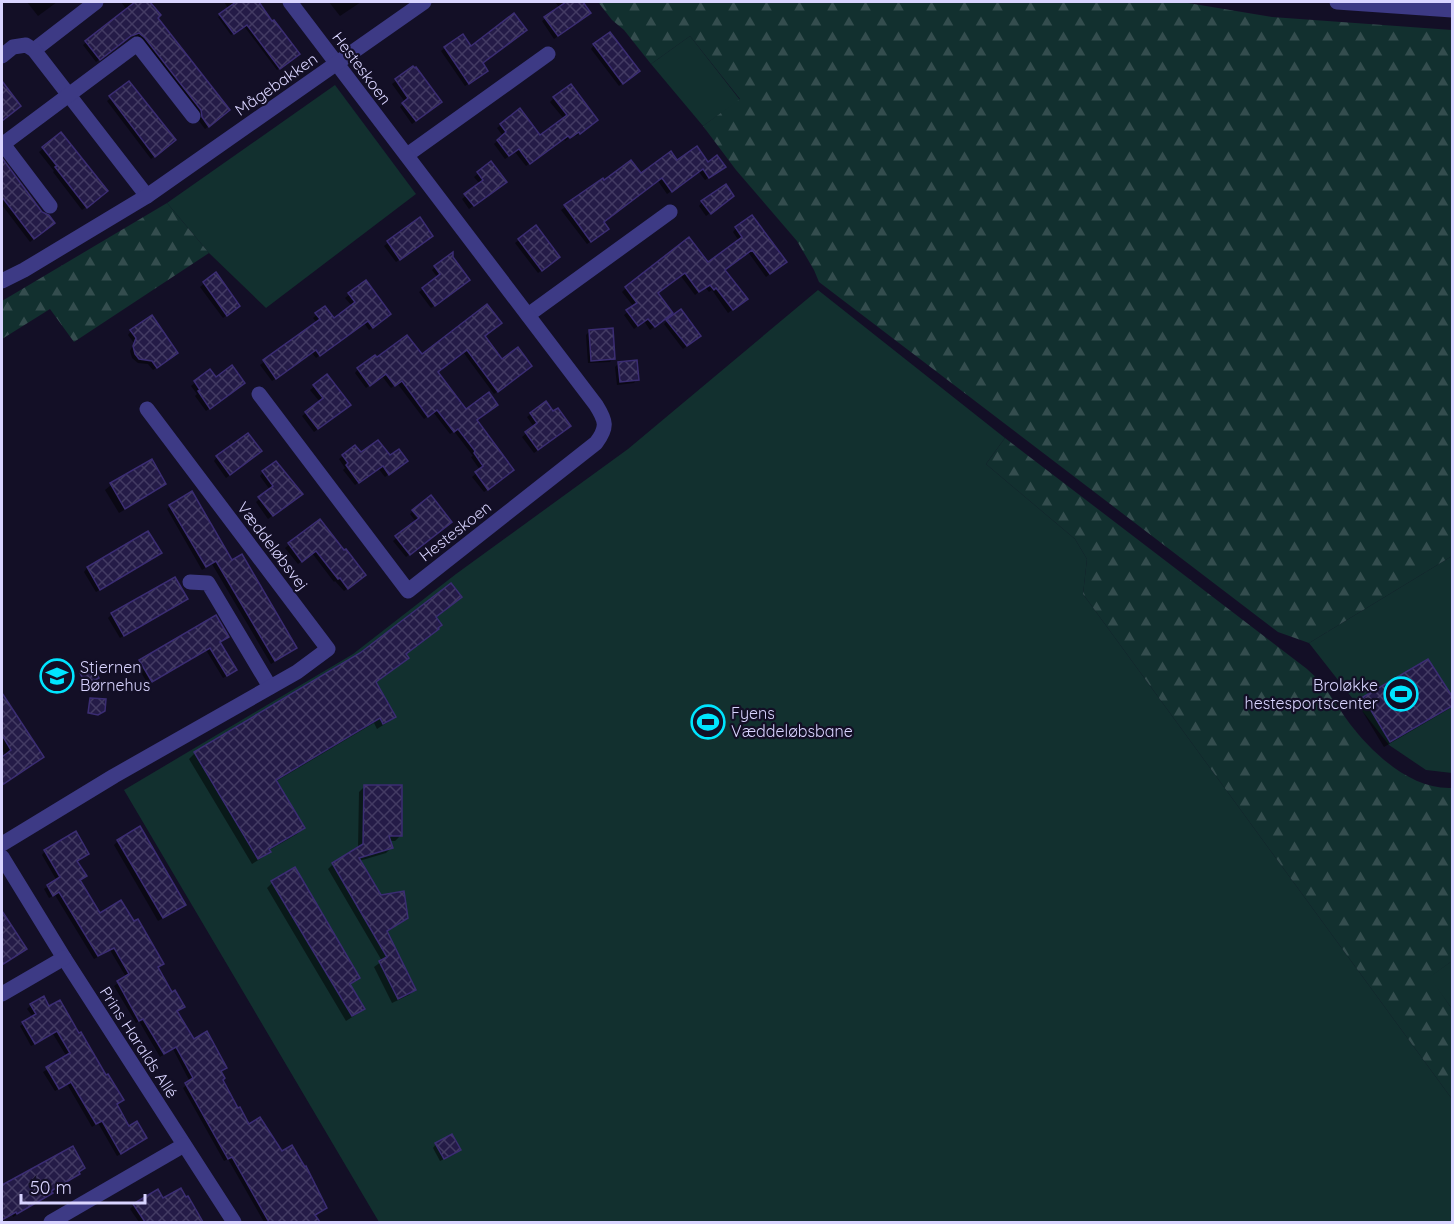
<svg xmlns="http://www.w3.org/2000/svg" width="1454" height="1224" viewBox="0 0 1454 1224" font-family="Quicksand,sans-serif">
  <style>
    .green { fill: #12302f }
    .forest { fill: url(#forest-firs) }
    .shadow { fill: #0007 }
    .building { fill: url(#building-cross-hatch); stroke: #3b2d73; stroke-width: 1.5 }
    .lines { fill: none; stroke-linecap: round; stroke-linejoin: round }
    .minor { stroke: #3d3a85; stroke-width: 15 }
    .tertiary { stroke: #3d3a85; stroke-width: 15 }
    .labels { text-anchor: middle; stroke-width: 4.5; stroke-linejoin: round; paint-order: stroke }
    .street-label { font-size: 16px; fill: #d9d4ff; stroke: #130f26 }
    .poi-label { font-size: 16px; fill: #d9d4ff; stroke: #130f26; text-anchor: start }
  </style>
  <defs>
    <pattern id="forest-firs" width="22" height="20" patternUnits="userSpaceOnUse" patternTransform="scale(1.5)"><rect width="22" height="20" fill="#12302f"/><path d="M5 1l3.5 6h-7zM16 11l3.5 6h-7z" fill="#344d4e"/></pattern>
    <pattern id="building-cross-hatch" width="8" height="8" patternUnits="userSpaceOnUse" patternTransform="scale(1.5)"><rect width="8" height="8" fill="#241b47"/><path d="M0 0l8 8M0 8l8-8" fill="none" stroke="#433b63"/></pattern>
  </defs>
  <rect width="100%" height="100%" fill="#130f26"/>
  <g class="green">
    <polygon points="690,36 740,100 703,126 651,64"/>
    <polygon points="335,85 416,194 266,308 209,253 167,203"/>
    <polygon points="818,290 1005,438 986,464 1075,539 1087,559 1083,594 1452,1099 1452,1222 379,1222 124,790 353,654 456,574 628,449"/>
    <polygon points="1452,556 1452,773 1426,770 1389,745 1309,643"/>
    <polygon points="1452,961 1452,1009 1429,977"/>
  </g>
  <g class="forest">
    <polygon points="598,2 1182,2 1272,17 1452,30 1452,556 1309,643 1278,632 819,282 814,270 797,241 736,170 703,126 740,99 690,36 651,64 624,30 612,20"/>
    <polygon points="167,203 209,253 74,342 50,309 2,339 2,301"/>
    <path d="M1005 438 1307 669C1327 686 1335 704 1350 724 1373 754 1412 790 1452 788V961L1430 977 1452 1009V1099L1083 594 1087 559 1075 539 986 464Z"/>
  </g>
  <g class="shadow">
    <polygon points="27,2 57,2 38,16"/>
    <polygon points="121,2 149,2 159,15 157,18 225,114 205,129 199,121 198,114 141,41 135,36 126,39 96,62 83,45 127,10"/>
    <polygon points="224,2 257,2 296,56 277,70 244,26 231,35 218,17 229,9"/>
    <polygon points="329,2 361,2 340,16"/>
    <polygon points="555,2 580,2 589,13 554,39 542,21 560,8"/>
    <polygon points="594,45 634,74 619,86 591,49"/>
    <polygon points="445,48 481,64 482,75 465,86 441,51"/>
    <polygon points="413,68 437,105 412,124 400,107 405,102 392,84"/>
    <polygon points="129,84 170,144 151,159 107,101"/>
    <polygon points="554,98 593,123 576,136 574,134 565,141 563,138 526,166 515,152 505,159 494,144 503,136 497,128 501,125 540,137 564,119 550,102"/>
    <polygon points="61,134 102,195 82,210 53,172 54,171 39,152"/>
    <polygon points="2,160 41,213 49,226 30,242 2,205"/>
    <polygon points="677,162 707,164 720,170 705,180 699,172 667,194 658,181 602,222 604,232 587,244 561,210 604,182 640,175"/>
    <polygon points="491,163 502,185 469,209 462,199 480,184 474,177"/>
    <polygon points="729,199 706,216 699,206 702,202"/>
    <polygon points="419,219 428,239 396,262 384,246"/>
    <polygon points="736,228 781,265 766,277 748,252 724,270 742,302 728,313 712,290 709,292 705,287 695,295 680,275 657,293 668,316 650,330 644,321 634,329 624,315 634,307 622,292 626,288 689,240 708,264 739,241 733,232"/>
    <polygon points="519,240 554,261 538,273 515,243"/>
    <polygon points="435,267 464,283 431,308 419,292 438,278 432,270"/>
    <polygon points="216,274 235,309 223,318 200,287"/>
    <polygon points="365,282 386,318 369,330 364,323 316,358 312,353 272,381 260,365 317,323 313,318 325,308 334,320 352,306 345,298"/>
    <polygon points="667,321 696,339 683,349 664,324"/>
    <polygon points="131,331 173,356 153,370 148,364 138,363 132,358 130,351 134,343 128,335"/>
    <polygon points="590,331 613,358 610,362 588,363 586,335"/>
    <polygon points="483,336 502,361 527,370 494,394 463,352 436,373 466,411 476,421 509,473 484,492 472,477 480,470 471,457 473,456 454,431 450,434 433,412 424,419 397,383 391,388 382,376 366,388 355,373 358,369 377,360 422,357"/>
    <polygon points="619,363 637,379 634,383 617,385 615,367"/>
    <polygon points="209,371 215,379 240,386 206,411 195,396 197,394 191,386"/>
    <polygon points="327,377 345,409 314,432 302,416 320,402 310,390"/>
    <polygon points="531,414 566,430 534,453 522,437 534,427 527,417"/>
    <polygon points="257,455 226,478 214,461 217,457"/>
    <polygon points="361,455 390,457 402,464 385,477 378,468 355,485 343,470 345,468 339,459 343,456"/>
    <polygon points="263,472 297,497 268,519 256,502 270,490 260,476"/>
    <polygon points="165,484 159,489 119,513 105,490 111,485"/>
    <polygon points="170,506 232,562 295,648 292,651 271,664 212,564 202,570 167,509"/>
    <polygon points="412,512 422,525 446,525 406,557 393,541 416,522 410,514"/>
    <polygon points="320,521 360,578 344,591 335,581 334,582 312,553 298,564 285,548"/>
    <polygon points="148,533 160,553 156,557 96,592 84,572 87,568"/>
    <polygon points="460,597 435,618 437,629 405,655 407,658 401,664 375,683 394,716 388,722 377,729 374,723 275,782 303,828 297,834 268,851 263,857 252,864 189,759 195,753"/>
    <polygon points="186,599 183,602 120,638 108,618 112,614"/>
    <polygon points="219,642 232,673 223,678 206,650 148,684 136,664 140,661"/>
    <polygon points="1427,661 1452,699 1452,706 1449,709 1384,747 1358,704 1364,698"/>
    <polygon points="8,706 42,757 36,763 2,785 2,758 6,756 2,749 2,710"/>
    <polygon points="365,786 400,836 395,841 389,841 391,848 386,853 359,861 380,896 407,918 401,923 386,932 415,989 409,995 392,1003 374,967 382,961 328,869 333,864 358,849 359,792"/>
    <polygon points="118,841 184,904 179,909 158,921 114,845"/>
    <polygon points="45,851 76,861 79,880 100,915 162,964 157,968 171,994 183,1006 176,1012 193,1041 225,1068 220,1072 221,1080 249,1126 318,1222 264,1222 228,1159 224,1161 183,1088 190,1082 173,1049 160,1057 139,1021 136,1023 114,986 126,977 110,950 94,959 55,895 49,898 44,889 57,881 42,855"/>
    <polygon points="272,883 358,978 349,986 363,1008 357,1014 346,1021 267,888"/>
    <polygon points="6,921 21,952 2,965 2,923"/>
    <polygon points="31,1005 49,1008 105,1077 122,1100 116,1105 129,1128 146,1138 142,1142 117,1156 98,1123 92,1127 67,1084 55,1091 43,1072 67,1057 53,1034 31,1046 20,1026 33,1017 27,1009"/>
    <polygon points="436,1144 459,1150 455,1154 440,1161 433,1148"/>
    <polygon points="84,1168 74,1178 50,1192 51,1193 47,1197 13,1217 12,1214 2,1220 2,1190 11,1184"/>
    <polygon points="187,1198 202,1222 139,1222 130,1209 134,1205"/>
  </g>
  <g class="building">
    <polygon points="135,2 150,2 161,15 158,18 230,110 209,127 202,117 201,110 145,38 139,33 131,36 100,60 85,41"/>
    <polygon points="236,2 259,2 272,21 274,20 300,54 280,69 247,25 234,34 219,14"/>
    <polygon points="566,2 583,2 591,13 558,36 544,17"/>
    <polygon points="514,13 527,30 483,63 488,71 469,84 444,47 463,34 471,46"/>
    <polygon points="610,32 640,71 623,84 593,44"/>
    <polygon points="413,66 415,68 416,67 442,102 416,121 402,103 408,98 395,79"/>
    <polygon points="2,81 21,106 2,121"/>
    <polygon points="129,81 176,140 155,157 109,96"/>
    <polygon points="571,84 598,120 580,134 579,132 570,138 568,136 530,164 519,149 509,156 497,140 506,132 500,124 520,108 540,135 567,115 553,97"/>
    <polygon points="61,132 108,191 87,208 55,167 57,166 42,147"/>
    <polygon points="697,146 708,162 717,155 726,167 709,178 703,169 672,192 662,178 604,222 609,229 591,242 564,205 603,178 604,180 631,160 641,173 671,151 677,160"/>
    <polygon points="2,158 42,212 49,215 55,223 34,239 2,197"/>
    <polygon points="491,161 507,182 474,206 464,194 483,180 477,172"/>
    <polygon points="726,184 734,196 711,214 701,201"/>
    <polygon points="752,215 787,262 770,274 752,250 725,270 748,299 733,310 716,288 714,290 710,285 699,292 685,273 658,293 673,313 655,327 648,319 638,326 626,310 637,303 625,287 689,237 708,262 742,237 735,227"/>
    <polygon points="420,217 433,236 400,260 387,241"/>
    <polygon points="536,225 560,257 542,271 518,239"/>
    <polygon points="453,252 453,257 470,280 435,306 422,288 440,274 434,266"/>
    <polygon points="216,272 240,306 227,316 203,282"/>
    <polygon points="366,280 391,314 373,328 368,321 320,356 316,350 276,379 263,360 320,319 315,313 325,306 334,318 355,302 348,293"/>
    <polygon points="487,304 502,323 485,336 502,359 518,347 532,366 498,392 467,350 438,372 466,409 489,392 498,405 477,420 514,470 488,490 475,472 483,466 474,453 475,451 458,429 454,432 437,410 428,417 402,381 395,386 386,374 370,386 357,368 375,355 377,357 407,335 422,354"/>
    <polygon points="681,309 701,336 687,346 666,320"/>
    <polygon points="152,315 178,353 157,368 152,361 139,359 135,354 133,346 136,338 130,330"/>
    <polygon points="613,328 615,359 591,361 589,330"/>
    <polygon points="637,360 639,380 620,382 618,362"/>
    <polygon points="232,365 245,383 210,409 198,391 200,390 194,381 210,369 216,377"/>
    <polygon points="327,374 351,405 318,429 305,412 323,398 313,385"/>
    <polygon points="546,401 553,411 558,408 571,426 538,450 525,432 537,423 530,413"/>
    <polygon points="248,433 262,451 230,475 216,456"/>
    <polygon points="378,440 390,455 399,449 408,461 389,475 383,466 359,483 346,465 348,463 342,455 355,445 361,452"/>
    <polygon points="152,459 166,484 125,509 110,483"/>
    <polygon points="276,461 303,494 273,516 258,497 273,486 262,471"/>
    <polygon points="192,491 232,560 242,554 297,648 275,661 216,561 206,567 169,505"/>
    <polygon points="431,495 452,522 410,555 395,536 419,518 412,510"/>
    <polygon points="320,519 344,550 346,549 366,575 348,589 340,578 338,579 316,551 302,562 288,543"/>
    <polygon points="148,531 162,553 100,590 87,567"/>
    <polygon points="175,577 188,599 124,636 111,613"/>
    <polygon points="451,583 462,597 436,617 442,625 438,628 439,629 406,654 409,658 376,682 396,717 383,724 380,718 276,780 305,828 269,849 271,852 258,859 194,752 360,653"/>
    <polygon points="216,615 229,637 220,642 237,670 227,676 210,648 152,682 139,660"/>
    <polygon points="1428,659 1452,696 1452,706 1390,742 1363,697"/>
    <polygon points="92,665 99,678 86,685 80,673"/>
    <polygon points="2,693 44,757 2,785 2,757 11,750 2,735"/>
    <polygon points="90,698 106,699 105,711 98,715 88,713"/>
    <polygon points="364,785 402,785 402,836 389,836 393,848 359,858 381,895 404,891 408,918 387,931 416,990 398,999 379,961 387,957 332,863 363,844"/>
    <polygon points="140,826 186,905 163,918 117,840"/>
    <polygon points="76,831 89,854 77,861 87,876 80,880 100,913 121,900 134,921 138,919 164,964 158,967 172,992 175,990 185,1007 177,1011 194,1039 207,1031 227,1068 221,1071 225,1078 223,1080 238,1108 240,1107 249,1124 260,1117 282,1151 292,1145 305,1167 306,1166 327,1208 315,1215 320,1222 269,1222 232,1157 228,1159 185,1083 193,1078 176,1047 164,1054 143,1019 139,1021 117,981 129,974 114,948 98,956 59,892 53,896 47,885 60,877 44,850"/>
    <polygon points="295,867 360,978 350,984 365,1009 352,1016 271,881"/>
    <polygon points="2,911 27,949 2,965"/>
    <polygon points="44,996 49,1006 60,1000 79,1033 81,1032 106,1075 108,1074 124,1100 117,1104 129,1126 137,1121 147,1138 121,1154 102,1121 96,1124 71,1082 59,1089 46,1067 70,1053 57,1031 35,1044 22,1022 36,1014 30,1004"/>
    <polygon points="452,1134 461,1150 444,1159 435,1143"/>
    <polygon points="73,1146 85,1168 79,1172 80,1174 51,1191 53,1193 17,1214 16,1212 2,1220 2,1185"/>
    <polygon points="181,1188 186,1197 188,1196 203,1222 145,1222 133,1204 158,1189 163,1198"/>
  </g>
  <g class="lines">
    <g class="minor">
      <polyline points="34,50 96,2"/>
      <polyline points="2,56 13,47 26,45 34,50 147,196"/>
      <polyline points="407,155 548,54"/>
      <polyline points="50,206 3,144 137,44 193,116"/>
      <polyline points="528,315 670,212"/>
      <path d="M259 394 408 591 596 443C608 427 606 421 596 405L290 2"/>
      <polyline points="190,582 208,583 270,687"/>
      <polyline points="2,844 114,776 297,672 328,649 147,409"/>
      <polyline points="2,857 64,958 234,1222"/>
      <polyline points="2,994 64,958"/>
      <polyline points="51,1222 184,1145"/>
    </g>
    <g class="tertiary">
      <polyline points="1337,2 1452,10"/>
      <polyline points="2,281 24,270 147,196 424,2"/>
    </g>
  </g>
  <defs>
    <g id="school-ring" transform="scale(1.725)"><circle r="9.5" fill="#130f26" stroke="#00e5ff" stroke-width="1.5"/><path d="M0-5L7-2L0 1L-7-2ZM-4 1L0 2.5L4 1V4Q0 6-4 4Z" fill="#00e5ff"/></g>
    <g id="stadium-ring" transform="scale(1.725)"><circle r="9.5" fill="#130f26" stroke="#00e5ff" stroke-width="1.5"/><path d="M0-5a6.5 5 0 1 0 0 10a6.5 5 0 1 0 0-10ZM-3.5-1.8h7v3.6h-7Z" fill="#00e5ff"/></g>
  </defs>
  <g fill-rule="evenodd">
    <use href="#school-ring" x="57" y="676"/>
    <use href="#stadium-ring" x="1401" y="694"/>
    <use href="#stadium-ring" x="708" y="722"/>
  </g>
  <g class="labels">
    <g class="street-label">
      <text transform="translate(362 68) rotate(53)" y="6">Hesteskoen</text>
      <text transform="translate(276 84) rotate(-35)" y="6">Mågebakken</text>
      <text transform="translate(455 531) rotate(-38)" y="6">Hesteskoen</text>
      <text transform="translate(273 546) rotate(53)" y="6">Væddeløbsvej</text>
      <text transform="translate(139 1042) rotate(57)" y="6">Prins Haralds Allé</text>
    </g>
    <g class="poi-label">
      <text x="80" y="673">Stjernen<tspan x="80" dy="18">Børnehus</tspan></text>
      <text x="1378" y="691" text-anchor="end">Broløkke<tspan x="1378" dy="18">hestesportscenter</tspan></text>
      <text x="731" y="719">Fyens<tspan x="731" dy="18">Væddeløbsbane</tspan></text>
    </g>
  </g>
  <rect width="1454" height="1224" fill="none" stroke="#d9d4ff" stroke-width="6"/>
  <path d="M21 1194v9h124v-9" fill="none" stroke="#d9d4ff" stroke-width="3"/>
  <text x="30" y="1194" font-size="18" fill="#d9d4ff" stroke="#130f26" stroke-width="4.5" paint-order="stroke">50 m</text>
</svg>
